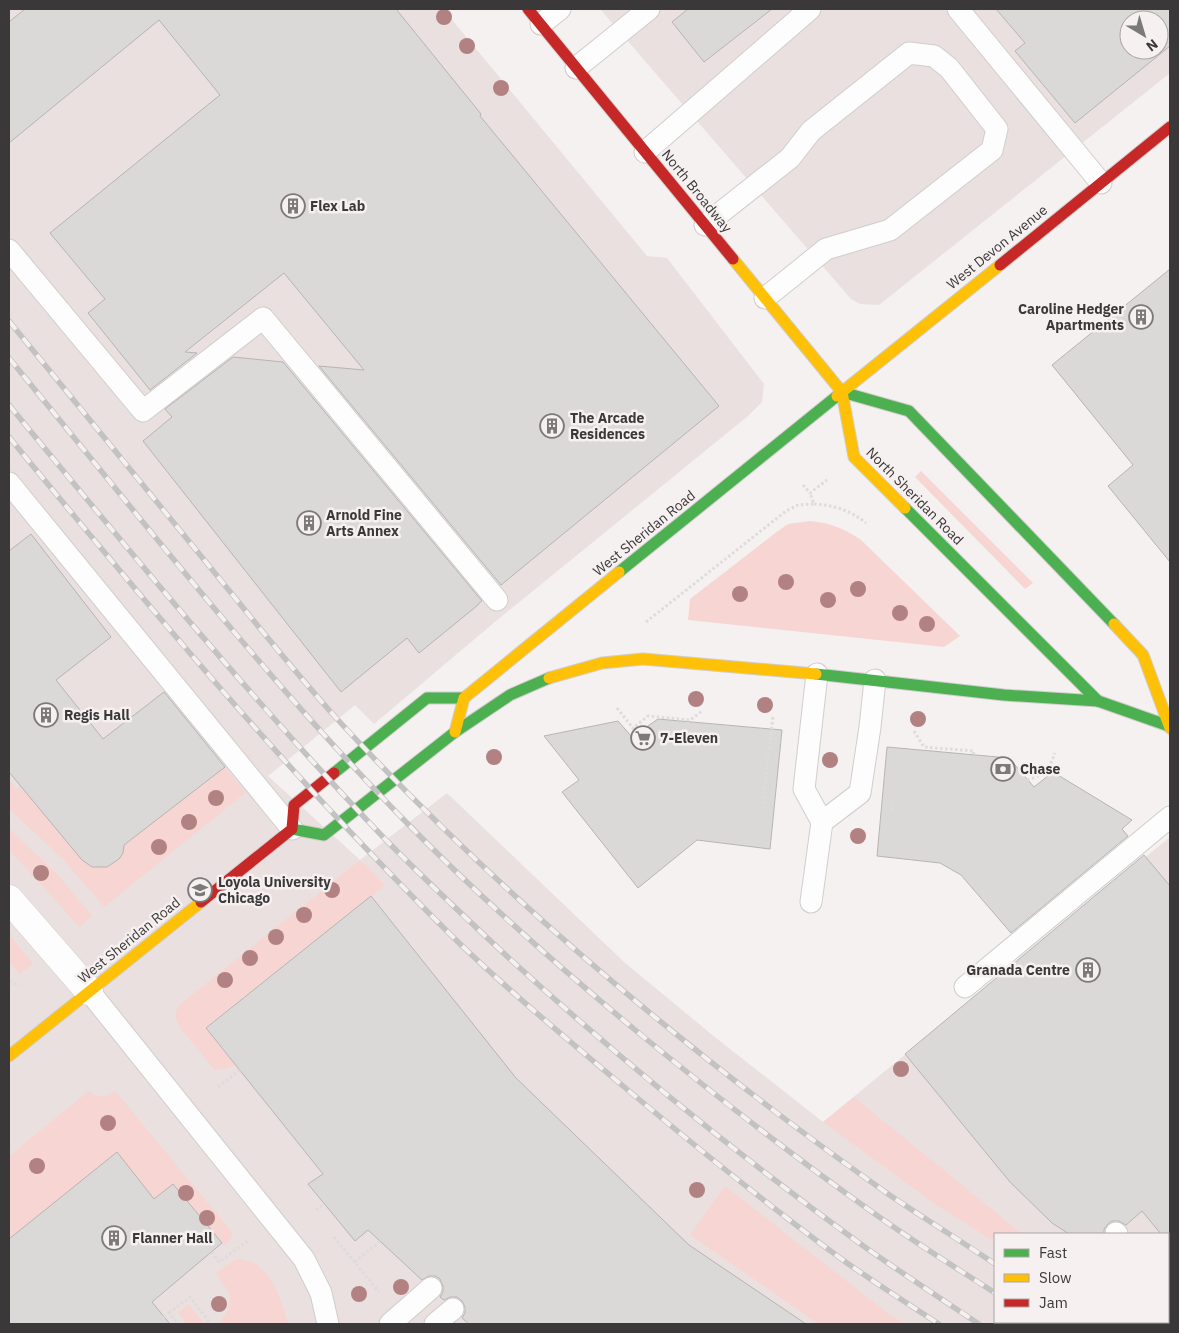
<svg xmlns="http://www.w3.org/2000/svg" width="1179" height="1333" viewBox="0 0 1179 1333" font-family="'IBM Plex Sans',sans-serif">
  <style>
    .built { fill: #e9e0df; fill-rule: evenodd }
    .green { fill: #f7d5d2 }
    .building { fill: #dbd8d8; stroke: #b7b4b4; fill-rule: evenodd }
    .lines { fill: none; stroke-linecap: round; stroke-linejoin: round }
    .lane-casing { stroke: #d0cdcd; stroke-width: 23 }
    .street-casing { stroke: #d0cdcd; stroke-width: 29 }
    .fast-casing { stroke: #d0cdcd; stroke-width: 13 }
    .slow-casing { stroke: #d0cdcd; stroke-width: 13 }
    .jam-casing { stroke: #d0cdcd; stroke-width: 13 }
    .path { stroke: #dcdcdc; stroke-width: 3; stroke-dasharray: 2.5 2.5; stroke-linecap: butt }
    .lane { stroke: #fefdfd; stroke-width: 21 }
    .street { stroke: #fefdfd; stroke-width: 28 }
    .fast { stroke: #4caf50; stroke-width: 11 }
    .slow { stroke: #ffc107; stroke-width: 11 }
    .jam { stroke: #c62828; stroke-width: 11 }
    .rail-casing { stroke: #c3c2c2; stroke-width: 5.5 }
    .rail { stroke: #f6f0f0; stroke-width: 4; stroke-dasharray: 11; stroke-linecap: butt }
    .tree { fill: #b28282 }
    .labels { text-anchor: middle; stroke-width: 5; stroke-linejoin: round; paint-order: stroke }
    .street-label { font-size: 14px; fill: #3a3838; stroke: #f6f0f0 }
    .poi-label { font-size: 14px; font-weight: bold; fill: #3a3838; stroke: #f6f0f0; text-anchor: start }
  </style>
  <rect width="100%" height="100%" fill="#f5f1f1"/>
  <g class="built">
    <path d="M9 9H443L647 256 667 258 764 384 762 402 748 416 496 621 374 724 355 705 268 776 360 860 447 793 624 962 716 1038 823 1122 1170 837V1324H9ZM995 1234H1168V1322H995Z"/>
    <path d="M600 9H1170V73L879 305 860 304 851 299ZM1129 20H1159V50H1129Z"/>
  </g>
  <g class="green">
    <polygon points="921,471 1033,583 1025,589 915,477"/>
    <path d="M810 521C831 523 842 528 860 539L960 636 944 647 688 620 690 599 778 531 788 524Z"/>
    <path d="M225 767 245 793 104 907 63 859 9 809V780L16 789 21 786 82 860C99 873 120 868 124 845Z"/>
    <polygon points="9,829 57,874 92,916 79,927 51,895 9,850"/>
    <polygon points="360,860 385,885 206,1027 235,1065 227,1068 215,1070 181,1029 175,1015 178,1006"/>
    <polygon points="9,934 33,964 20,974 9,961"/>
    <polygon points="89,1091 94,1095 105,1097 115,1091 231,1231 232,1235 229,1242 224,1245 222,1244 173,1184 154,1199 117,1152 9,1239 9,1156"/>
    <polygon points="854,1097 1022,1234 995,1234 995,1242 935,1204 823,1122"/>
    <polygon points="725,1186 889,1314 905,1324 819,1324 690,1235"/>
    <path d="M241 1259C246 1261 252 1261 256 1264 274 1276 283 1305 288 1324L219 1323C236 1303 232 1293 215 1274L235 1260Z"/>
    <polygon points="188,1304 205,1324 187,1324 178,1313"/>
  </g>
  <g class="building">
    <polygon points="25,9 396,9 481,114 480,116 719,406 501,585 319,366 364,370 284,273 185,352 197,353 150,390 88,313 105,299 50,233 220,95 159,20 9,143 9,22"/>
    <polygon points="688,9 772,9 704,62 672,22"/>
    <path d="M996 9H1170V46L1075 123 1015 51 1025 43ZM1129 20H1159V50H1129Z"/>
    <polygon points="1170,269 1170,562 1108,486 1133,465 1052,365"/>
    <polygon points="233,357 283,362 482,601 478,604 478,605 419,653 407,638 341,692 143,441 172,417 165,409"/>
    <polygon points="31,534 111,637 56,680 103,739 164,692 225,767 124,845 123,853 119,859 107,867 92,867 82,860 9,772 9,551"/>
    <polygon points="658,719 782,730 770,849 697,840 638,888 562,792 579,780 544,736 618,721 632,737"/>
    <polygon points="887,747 1009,758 1034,787 1053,772 1132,820 1122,829 1128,836 1011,933 961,875 940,863 877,856"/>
    <polygon points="1144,855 1170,886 1170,1246 1168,1243 1168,1234 1161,1234 1142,1211 1126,1225 1119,1221 1112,1221 1108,1224 1104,1229 1104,1234 1069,1234 1052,1223 1010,1182 905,1054"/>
    <polygon points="371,896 516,1078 689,1245 806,1324 469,1324 462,1318 465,1313 465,1307 462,1301 457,1297 451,1297 444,1300 440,1297 443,1292 443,1286 440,1279 435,1276 429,1276 422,1280 368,1230 355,1241 308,1184 323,1174 206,1028"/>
    <polygon points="117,1152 154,1199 173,1184 222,1243 152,1302 170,1324 9,1324 9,1239"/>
  </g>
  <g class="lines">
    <g class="lane-casing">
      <g id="lane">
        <polyline points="958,9 1101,183"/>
        <polyline points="541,24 560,9"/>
        <polyline points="576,68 649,9"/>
        <polyline points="645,152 810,9"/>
        <polyline points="705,225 790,158 811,131 909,53 934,56 949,68 997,129 992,150 890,230 826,249 765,298"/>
        <polyline points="9,250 143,411 263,318 497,600"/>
        <polyline points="9,483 292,829"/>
        <polyline points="822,822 860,793 870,727 875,680"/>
        <polyline points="811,902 822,822 804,789 817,674"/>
        <polyline points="965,987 1170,817"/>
        <polyline points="89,991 304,1259 321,1293 328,1324"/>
        <polyline points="1116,1233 1117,1234"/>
        <polyline points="1168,1282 1170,1284"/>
        <polyline points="390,1324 431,1288"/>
        <polyline points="435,1324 453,1309"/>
      </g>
    </g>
    <g class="street-casing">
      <polyline id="street" points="9,899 89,991"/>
    </g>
    <g class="fast-casing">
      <g id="fast">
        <polyline points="842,392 909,411 1114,624"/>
        <polyline points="905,508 1098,701 1169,726"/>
        <polyline points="619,572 837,396"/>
        <polyline points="816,674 1004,695 1098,701"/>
        <polyline points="334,773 427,698 464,698"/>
        <polyline points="292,829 324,835 455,732 510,695 549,678"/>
      </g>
    </g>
    <g class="slow-casing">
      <g id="slow">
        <polyline points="733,259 842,392 854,457 905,508"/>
        <polyline points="837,396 1000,265"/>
        <polyline points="1114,624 1143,655 1170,728"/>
        <polyline points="549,678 602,663 643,659 816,674"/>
        <polyline points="455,732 464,698 619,572"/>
        <polyline points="9,1056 201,902"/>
      </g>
    </g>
    <g class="jam-casing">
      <g id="jam">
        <polyline points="528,9 733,259"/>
        <polyline points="1000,265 1170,127"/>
        <polyline points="201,902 292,829 294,805 334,773"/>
      </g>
    </g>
    <g class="path">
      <polyline points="803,485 810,493 827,480"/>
      <path d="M814 504C833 505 850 510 866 523"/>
      <polyline points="646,622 786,511 798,505 814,504 810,493"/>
      <polyline points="617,708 633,728"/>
      <polyline points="914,731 924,747 974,751 973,755"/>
      <polyline points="638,733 633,728 648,716 690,720 702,711"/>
      <path d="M1027 780C1046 774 1048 771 1055 753"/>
      <polyline points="763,804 773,717"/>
      <polyline points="892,810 893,801"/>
      <polyline points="9,981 19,985"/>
      <polyline points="218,1087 240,1070"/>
      <polyline points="316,1210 324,1204"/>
      <polyline points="334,1237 379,1292"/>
      <polyline points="212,1252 219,1262 248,1241"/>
      <polyline points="355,1262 380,1241"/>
      <polyline points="169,1313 190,1297 211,1324"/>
      <polyline points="164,1317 169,1313 178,1324"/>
    </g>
    <use href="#lane" class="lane"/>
    <use href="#street" class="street"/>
    <use href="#fast" class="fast"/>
    <use href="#slow" class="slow"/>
    <use href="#jam" class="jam"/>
    <g class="rail-casing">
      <g id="rail">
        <path d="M9 321C73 399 137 478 201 556 246 611 290 667 338 720 503 899 692 1056 891 1196 925 1219 961 1241 995 1264"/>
        <path d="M9 358C138 515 264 677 406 822 480 898 559 967 640 1034 717 1097 794 1157 875 1214 914 1242 955 1267 995 1293"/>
        <path d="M9 405C130 552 252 700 384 838 425 880 468 920 511 960 622 1061 739 1156 862 1245 900 1272 940 1298 979 1324"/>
        <path d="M9 437C152 611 296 783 457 941 510 992 567 1039 623 1086 696 1147 770 1207 847 1263 877 1284 908 1304 939 1324"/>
        <polyline points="1042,1322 1046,1324"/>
        <polyline points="1090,1322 1094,1324"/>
      </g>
    </g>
    <use href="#rail" class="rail"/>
  </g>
  <g class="tree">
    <circle cx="444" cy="17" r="8"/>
    <circle cx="467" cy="46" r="8"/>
    <circle cx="501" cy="88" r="8"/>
    <circle cx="786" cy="582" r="8"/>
    <circle cx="858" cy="589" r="8"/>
    <circle cx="740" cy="594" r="8"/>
    <circle cx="828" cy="600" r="8"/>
    <circle cx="900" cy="613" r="8"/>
    <circle cx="927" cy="624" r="8"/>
    <circle cx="696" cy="699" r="8"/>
    <circle cx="765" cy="705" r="8"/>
    <circle cx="918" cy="719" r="8"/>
    <circle cx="494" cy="757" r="8"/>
    <circle cx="830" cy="760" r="8"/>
    <circle cx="216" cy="798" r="8"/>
    <circle cx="189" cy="822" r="8"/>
    <circle cx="858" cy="836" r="8"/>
    <circle cx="159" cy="847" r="8"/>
    <circle cx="41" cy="873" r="8"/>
    <circle cx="332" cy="890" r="8"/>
    <circle cx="304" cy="915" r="8"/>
    <circle cx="276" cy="937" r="8"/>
    <circle cx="250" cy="958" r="8"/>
    <circle cx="225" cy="980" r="8"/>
    <circle cx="901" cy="1069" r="8"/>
    <circle cx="108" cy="1123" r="8"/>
    <circle cx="37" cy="1166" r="8"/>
    <circle cx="697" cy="1190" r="8"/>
    <circle cx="186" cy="1193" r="8"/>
    <circle cx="207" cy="1218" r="8"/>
    <circle cx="401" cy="1287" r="8"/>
    <circle cx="359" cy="1294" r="8"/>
    <circle cx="219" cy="1304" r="8"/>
  </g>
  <defs>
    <g id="building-ring" transform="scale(1.25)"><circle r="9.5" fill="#f6f0f0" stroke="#7b7979" stroke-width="1.5"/><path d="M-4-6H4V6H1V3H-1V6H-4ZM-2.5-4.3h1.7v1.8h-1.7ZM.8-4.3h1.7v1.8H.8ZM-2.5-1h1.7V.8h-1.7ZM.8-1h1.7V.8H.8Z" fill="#7b7979"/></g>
    <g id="supermarket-ring" transform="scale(1.25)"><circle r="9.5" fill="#f6f0f0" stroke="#7b7979" stroke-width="1.5"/><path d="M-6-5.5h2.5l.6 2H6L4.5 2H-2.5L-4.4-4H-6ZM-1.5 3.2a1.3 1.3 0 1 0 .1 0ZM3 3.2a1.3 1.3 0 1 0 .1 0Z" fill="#7b7979"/></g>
    <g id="bank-ring" transform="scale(1.25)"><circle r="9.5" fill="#f6f0f0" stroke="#7b7979" stroke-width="1.5"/><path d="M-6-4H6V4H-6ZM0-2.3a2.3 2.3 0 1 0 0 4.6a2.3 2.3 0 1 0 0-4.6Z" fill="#7b7979"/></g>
    <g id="university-ring" transform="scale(1.25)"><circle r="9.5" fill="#f6f0f0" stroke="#7b7979" stroke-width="1.5"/><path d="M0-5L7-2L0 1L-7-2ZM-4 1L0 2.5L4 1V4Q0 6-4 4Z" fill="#7b7979"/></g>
  </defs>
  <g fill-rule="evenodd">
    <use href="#building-ring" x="293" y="206"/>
    <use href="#building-ring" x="1141" y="317"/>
    <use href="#building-ring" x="552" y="426"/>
    <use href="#building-ring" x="309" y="523"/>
    <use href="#building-ring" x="46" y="715"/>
    <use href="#supermarket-ring" x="643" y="738"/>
    <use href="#bank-ring" x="1003" y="769"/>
    <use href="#university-ring" x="200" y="890"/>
    <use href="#building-ring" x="1088" y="970"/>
    <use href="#building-ring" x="114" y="1238"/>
  </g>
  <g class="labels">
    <g class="street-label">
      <text transform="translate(697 191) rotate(51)" y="5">North Broadway</text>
      <text transform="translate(997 247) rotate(-39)" y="5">West Devon Avenue</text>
      <text transform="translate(915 496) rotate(45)" y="5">North Sheridan Road</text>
      <text transform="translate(644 533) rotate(-39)" y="5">West Sheridan Road</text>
      <text transform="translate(129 940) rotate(-39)" y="5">West Sheridan Road</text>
    </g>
    <g class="poi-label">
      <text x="310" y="211">Flex Lab</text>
      <text x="1124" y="314" text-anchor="end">Caroline Hedger<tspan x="1124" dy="16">Apartments</tspan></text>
      <text x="570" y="423">The Arcade<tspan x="570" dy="16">Residences</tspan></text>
      <text x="326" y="520">Arnold Fine<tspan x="326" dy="16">Arts Annex</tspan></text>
      <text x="64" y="720">Regis Hall</text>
      <text x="660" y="743">7-Eleven</text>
      <text x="1020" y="774">Chase</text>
      <text x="218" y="887">Loyola University<tspan x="218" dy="16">Chicago</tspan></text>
      <text x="1070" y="975" text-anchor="end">Granada Centre</text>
      <text x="132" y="1243">Flanner Hall</text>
    </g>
  </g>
  <rect width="1179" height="1333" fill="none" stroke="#3a3838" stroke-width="20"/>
  <rect x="994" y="1233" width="175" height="90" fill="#f6f0f0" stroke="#aba6a6"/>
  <rect x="1004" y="1249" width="25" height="8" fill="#4caf50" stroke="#aba6a6"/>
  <text x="1039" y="1258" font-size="15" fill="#3a3838">Fast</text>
  <rect x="1004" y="1274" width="25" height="8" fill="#ffc107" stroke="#aba6a6"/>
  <text x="1039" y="1283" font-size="15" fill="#3a3838">Slow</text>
  <rect x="1004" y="1299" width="25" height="8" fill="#c62828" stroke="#aba6a6"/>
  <text x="1039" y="1308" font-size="15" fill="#3a3838">Jam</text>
  <g transform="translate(1144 35) rotate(142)"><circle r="24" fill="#f6f0f0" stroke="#aba6a6"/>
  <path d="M0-4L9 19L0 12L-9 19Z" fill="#7b7979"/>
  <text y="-8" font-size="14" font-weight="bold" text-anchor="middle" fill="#3a3838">N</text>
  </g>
</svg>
